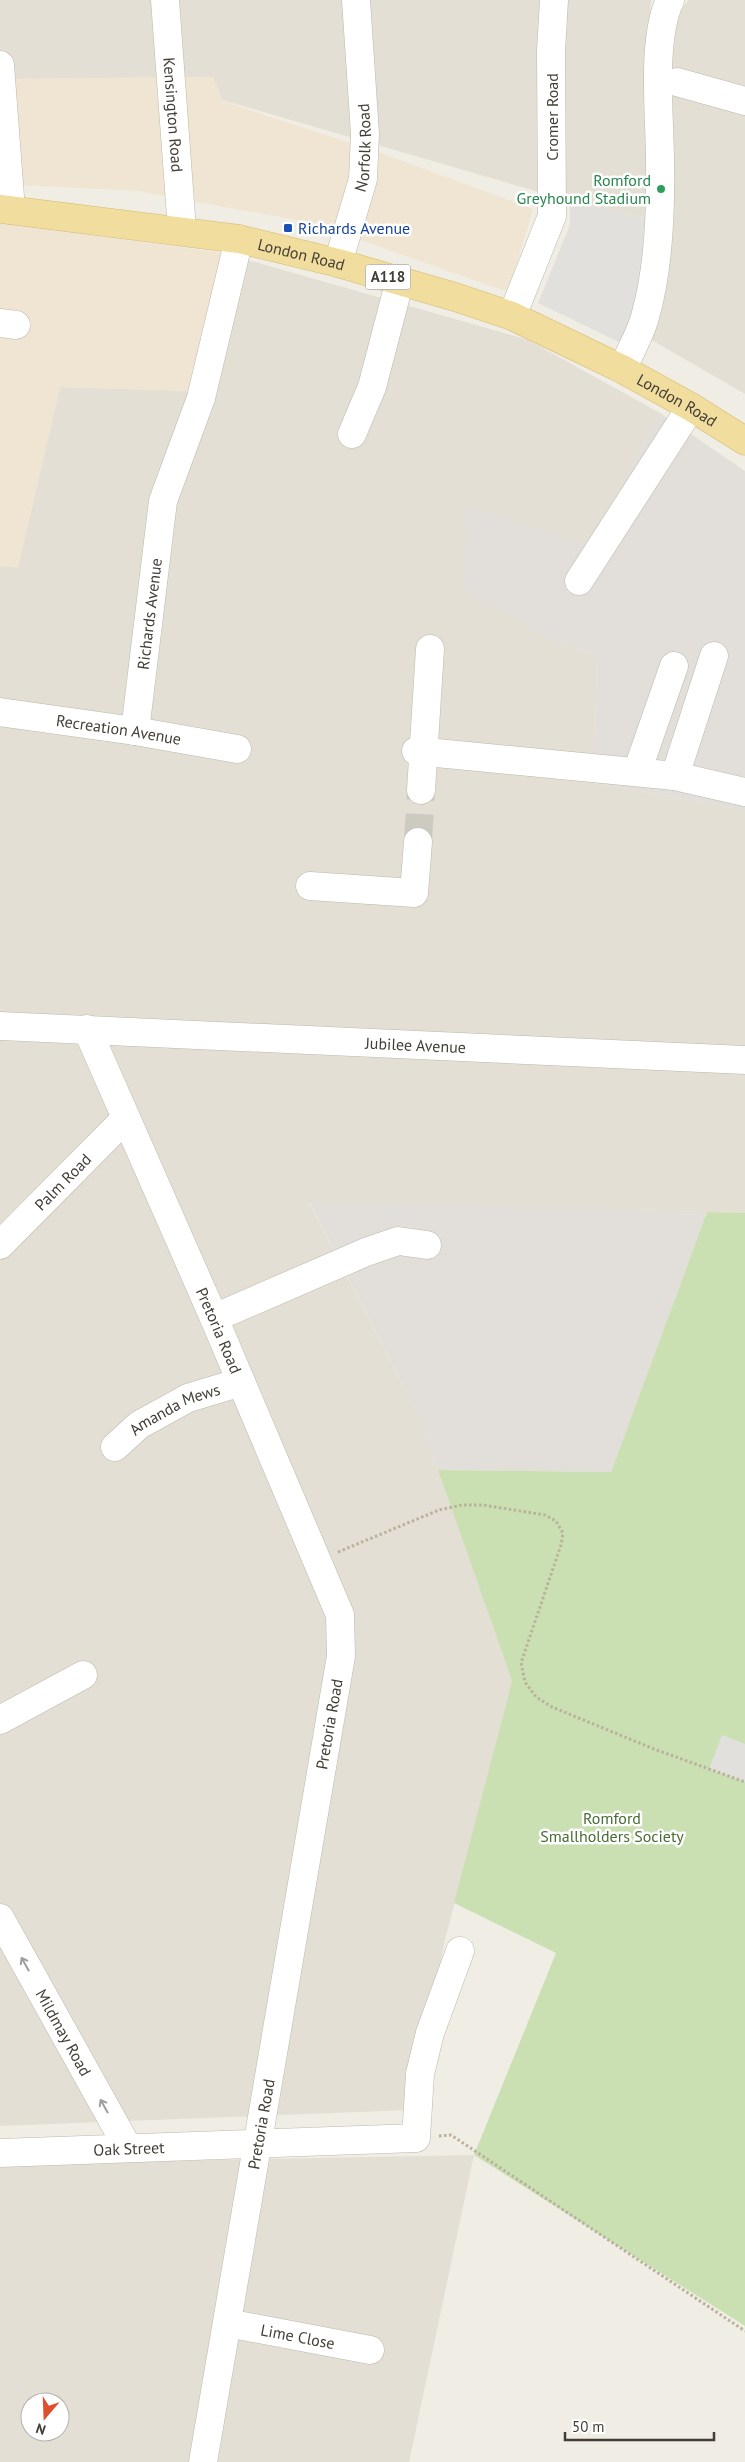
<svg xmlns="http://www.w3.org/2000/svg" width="745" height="2462" viewBox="0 0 745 2462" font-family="'PT Sans',sans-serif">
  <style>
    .residential { fill: #e3dfd4; fill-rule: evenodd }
    .commercial { fill: #f0e5d2 }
    .industrial { fill: #e2dfda }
    .green { fill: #cae0b3 }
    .parking { fill: #e2e0dd }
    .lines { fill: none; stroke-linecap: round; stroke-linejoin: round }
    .minor-tunnel { stroke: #cdcac2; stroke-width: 28; stroke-dasharray: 28 14; stroke-linecap: butt }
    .minor-casing { stroke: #bdb8ac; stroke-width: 29 }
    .major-casing { stroke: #d4ba70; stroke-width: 29 }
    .path { stroke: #bab19c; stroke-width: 3; stroke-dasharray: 2.5 2.5; stroke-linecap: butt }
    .minor { stroke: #fff; stroke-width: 28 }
    .major { stroke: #f1dd9d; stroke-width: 28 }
    .oneway { stroke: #a09e9a }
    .leisure-dot { fill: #2e9e5b; stroke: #fff; stroke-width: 2 }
    .transit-dot { fill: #1a4fb4; stroke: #fff; stroke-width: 2 }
    .labels { text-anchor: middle; stroke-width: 5; stroke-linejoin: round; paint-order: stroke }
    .shield { fill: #fff; stroke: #7b7872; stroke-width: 1 }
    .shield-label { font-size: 15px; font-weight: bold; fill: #423e36 }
    .street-label { font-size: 16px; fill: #423e36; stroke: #fff }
    .leisure-label { font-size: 16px; fill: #27864d; stroke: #fff; text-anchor: end }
    .transit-label { font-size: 16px; fill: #164399; stroke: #fff; text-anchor: start }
    .park-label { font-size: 16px; fill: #456c31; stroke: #fff }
  </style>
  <rect width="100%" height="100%" fill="#f0ede5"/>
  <g class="residential">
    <polygon points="0,0 651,0 648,47 649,219 570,201 222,100 213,77 0,79"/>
    <polygon points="689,0 745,0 745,394 650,339 669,66 679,12"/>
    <polygon points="223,253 528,340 660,413 590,545 558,644 597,654 594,783 745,810 745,1213 309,1202 421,1421 512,1681 445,1940 411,2110 0,2126 0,566 18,567 60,387 189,391"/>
    <path d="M474 2155 409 2462H0V2164ZM30 2402H60V2432H30Z"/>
  </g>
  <g class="commercial">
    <polygon points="213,77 222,101 378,152 533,209 508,292 312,223 138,191 0,184 0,79"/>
    <polygon points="0,223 223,253 189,391 60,387 18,568 0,566"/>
  </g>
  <g class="industrial">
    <polygon points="660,413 745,471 745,810 594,783 597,654 558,644 461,586 467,506 590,545"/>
    <polygon points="309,1201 707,1212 611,1472 438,1470 421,1421"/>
  </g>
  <polygon class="green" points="707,1212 745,1213 745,2326 474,2155 556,1953 454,1903 512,1681 438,1470 611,1472"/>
  <g class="parking">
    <polygon points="570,201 649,219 638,315 623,344 538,303 570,225"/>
    <polygon points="722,1735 745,1744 745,1782 709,1769"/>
  </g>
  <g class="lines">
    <polyline class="minor-tunnel" points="418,842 421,790"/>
    <g class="minor-casing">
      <g id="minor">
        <path id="s1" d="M165 0 182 230"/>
        <polyline points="0,65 11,210"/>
        <polyline points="677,82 745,101"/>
        <path id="s2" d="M338 263 363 179 365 134 356 0"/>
        <polyline points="512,316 552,216 551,51 554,0"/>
        <polyline points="0,323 16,325"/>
        <path d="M622 369C630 352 640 335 645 317 659 268 661 213 660 162 660 116 651 41 670 0"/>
        <polyline points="352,434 372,387 400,280"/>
        <polyline points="579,581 691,407"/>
        <path id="s3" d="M0 712 135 731 237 749"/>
        <path id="s4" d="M135 731 163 501 201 398 239 239"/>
        <polyline points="416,751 675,776 745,792"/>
        <polyline points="637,772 674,666"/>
        <polyline points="675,776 714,656"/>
        <polyline points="421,790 430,649"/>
        <polyline points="310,886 414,893 418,842"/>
        <path id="s5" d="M0 1026 745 1060"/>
        <path id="s6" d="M87 1029 214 1318 340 1615 341 1656 203 2462"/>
        <path id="s7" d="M0 1245 125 1119"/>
        <polyline points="214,1318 366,1252 398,1241 427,1245"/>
        <path id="s8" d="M115 1447 139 1425 188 1398 241 1382"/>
        <polyline points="0,1720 83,1675"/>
        <path id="s9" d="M0 1918 128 2148"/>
        <path id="s10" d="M0 2153 416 2138 420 2074 430 2033 460 1951"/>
        <path id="s11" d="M227 2323 370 2350"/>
      </g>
    </g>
    <g class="major-casing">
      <g id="major">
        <path id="s12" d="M0 209 239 239 338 263 455 297 512 316 622 369 691 407 745 441"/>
      </g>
    </g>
    <g class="path">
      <polyline points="338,1552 439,1510 462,1505 483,1505 545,1515 556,1521 563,1533 561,1545 521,1663 525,1682 536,1697 552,1707 654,1749 745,1782"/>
      <polyline points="439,2136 451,2135 745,2331"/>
    </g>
    <use href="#minor" class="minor"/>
    <use href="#major" class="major"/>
  </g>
  <defs><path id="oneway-shaft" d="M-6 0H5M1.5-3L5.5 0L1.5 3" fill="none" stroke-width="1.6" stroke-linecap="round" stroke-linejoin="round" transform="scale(1.25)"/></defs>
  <g class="oneway">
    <use href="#oneway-shaft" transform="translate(25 1964) rotate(-119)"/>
    <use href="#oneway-shaft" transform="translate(104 2106) rotate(-119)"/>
  </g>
  <circle class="leisure-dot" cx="661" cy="189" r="5"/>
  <rect class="transit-dot" x="283" y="223" width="10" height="10" rx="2.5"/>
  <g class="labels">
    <rect class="shield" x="365.5" y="264.5" width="45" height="25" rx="4"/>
    <g class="shield-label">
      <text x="388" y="282">A118</text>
    </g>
    <g class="street-label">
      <text dy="6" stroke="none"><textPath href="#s1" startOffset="115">Kensington Road</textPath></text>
      <text transform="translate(552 117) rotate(-90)" y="6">Cromer Road</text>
      <text dy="6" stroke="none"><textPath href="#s2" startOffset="119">Norfolk Road</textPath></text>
      <text dy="6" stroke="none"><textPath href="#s12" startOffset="305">London Road</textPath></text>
      <text dy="6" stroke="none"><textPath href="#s12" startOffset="710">London Road</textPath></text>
      <text dy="6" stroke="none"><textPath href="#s4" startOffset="118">Richards Avenue</textPath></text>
      <text dy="6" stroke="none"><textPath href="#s3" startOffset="120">Recreation Avenue</textPath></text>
      <text dy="6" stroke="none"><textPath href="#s5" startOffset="416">Jubilee Avenue</textPath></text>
      <text dy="6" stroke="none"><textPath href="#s7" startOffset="89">Palm Road</textPath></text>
      <text dy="6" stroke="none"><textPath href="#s6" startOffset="329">Pretoria Road</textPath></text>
      <text dy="6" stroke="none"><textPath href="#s8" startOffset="72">Amanda Mews</textPath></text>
      <text transform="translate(329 1724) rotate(-80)" y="6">Pretoria Road</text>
      <text dy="6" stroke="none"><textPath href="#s9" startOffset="131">Mildmay Road</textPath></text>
      <text transform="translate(261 2124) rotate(-80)" y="6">Pretoria Road</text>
      <text dy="6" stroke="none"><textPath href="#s10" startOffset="129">Oak Street</textPath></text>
      <text dy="6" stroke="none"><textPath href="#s11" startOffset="72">Lime Close</textPath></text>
    </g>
    <g class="leisure-label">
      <text x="651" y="186">Romford<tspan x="651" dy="18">Greyhound Stadium</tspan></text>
    </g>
    <g class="transit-label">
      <text x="298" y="234">Richards Avenue</text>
    </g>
    <g class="park-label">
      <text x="612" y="1824">Romford<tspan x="612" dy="18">Smallholders Society</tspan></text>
    </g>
  </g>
  <g transform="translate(45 2417) rotate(199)"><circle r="24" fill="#ffffff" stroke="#b3b2af"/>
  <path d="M0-4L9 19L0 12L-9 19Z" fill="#df4f2e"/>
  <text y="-8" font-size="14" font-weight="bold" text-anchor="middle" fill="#423e36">N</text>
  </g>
  <path d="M565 2432v8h149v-8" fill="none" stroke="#423e36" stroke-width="2.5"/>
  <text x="572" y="2432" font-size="15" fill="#423e36" stroke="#ffffff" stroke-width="4" paint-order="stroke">50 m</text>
</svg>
